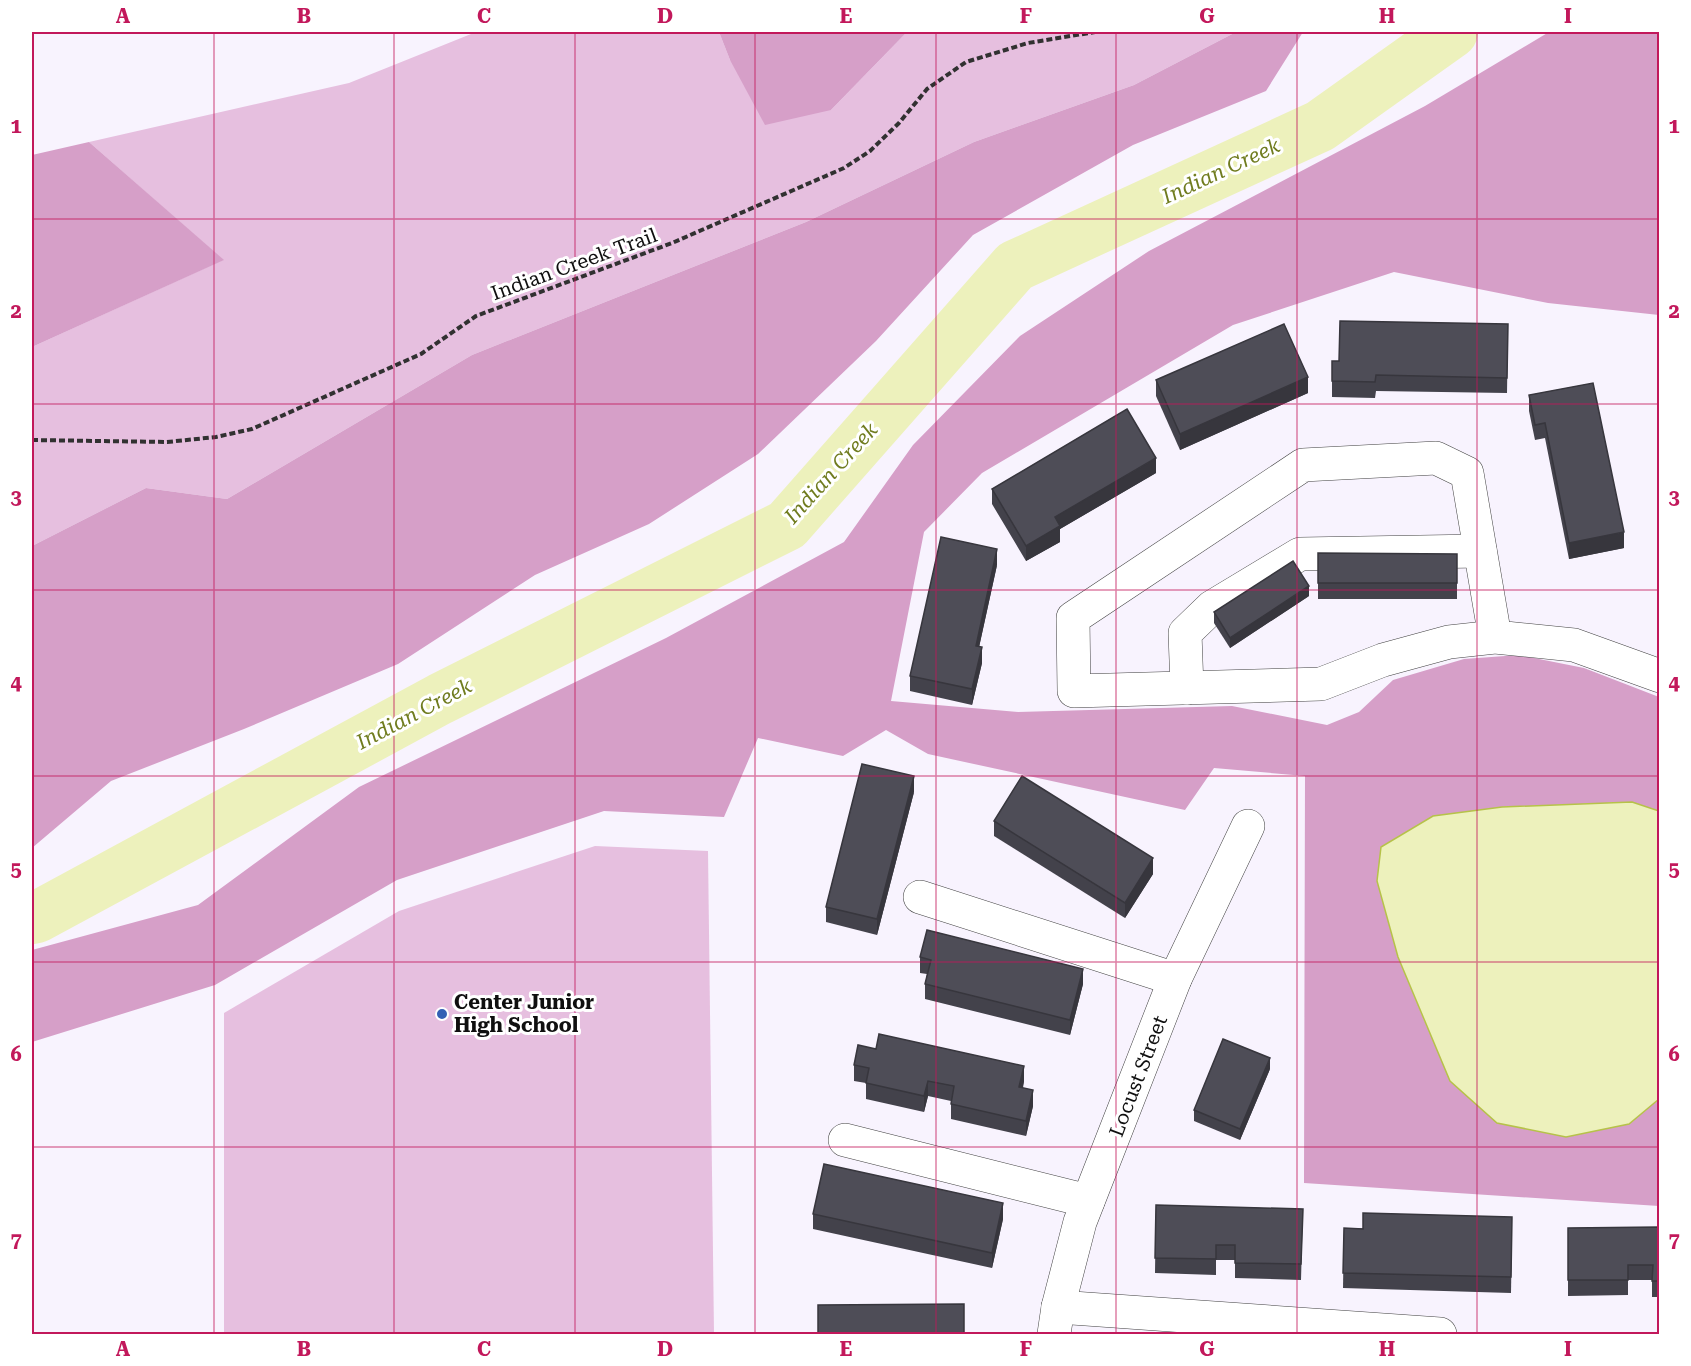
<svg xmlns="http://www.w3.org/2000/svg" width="1691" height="1366" viewBox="0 0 1691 1366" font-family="'Roboto Serif',serif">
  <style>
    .green { fill: #e6bfdf }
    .forest { fill: #d69fc8 }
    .water { fill: #edf1bc; stroke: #b6c249; stroke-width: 1.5 }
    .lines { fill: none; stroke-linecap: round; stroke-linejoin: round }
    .river { stroke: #edf1bc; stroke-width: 52 }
    .minor-casing { stroke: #424242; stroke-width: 34 }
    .path { stroke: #313131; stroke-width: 4; stroke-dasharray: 6 3; stroke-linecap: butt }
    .minor { stroke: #fff; stroke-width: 33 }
    .wall { fill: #43424b }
    .shaded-wall { fill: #37363d }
    .building { fill: #4e4d57; stroke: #37363d; stroke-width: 1.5 }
    .grid { fill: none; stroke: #c2185b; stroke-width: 1.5; stroke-opacity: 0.55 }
    .poi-dot { fill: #3360b4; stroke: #fff; stroke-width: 2 }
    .labels { text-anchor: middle; stroke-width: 6; stroke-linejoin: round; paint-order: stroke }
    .street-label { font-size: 20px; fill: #0f0f0f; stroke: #fff }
    .poi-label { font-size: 20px; font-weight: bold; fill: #0f0f0f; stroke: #fff; text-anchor: start }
    .water-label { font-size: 21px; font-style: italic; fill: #707c1f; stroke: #fff }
    .neatline { fill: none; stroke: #c2185b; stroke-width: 2 }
    .grid-label { font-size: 20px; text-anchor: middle; font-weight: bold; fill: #c2185b }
  </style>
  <rect width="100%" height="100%" fill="#f8f3fe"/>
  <g class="green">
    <polygon points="476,32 719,32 730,60 831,110 907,32 1236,32 1134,85 974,142 806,222 472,355 227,499 146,488 32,546 32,347 223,260 89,142 349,83"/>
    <polygon points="595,846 708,851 714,1334 224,1334 224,1013 399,911"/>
  </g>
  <g class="forest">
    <polygon points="719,32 907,32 831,110 765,125 730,60"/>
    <polygon points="1236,32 1303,32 1266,91 1133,145 973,235 876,341 758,454 649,524 535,575 398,664 244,729 111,781 32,848 32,546 146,488 227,499 472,355 806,222 974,142 1134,85"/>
    <polygon points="1549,32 1659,32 1659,315 1548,303 1394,272 1233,325 982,473 924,532 891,701 1018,712 1232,706 1327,725 1359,712 1393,680 1464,659 1519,655 1584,668 1659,697 1659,811 1632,802 1502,807 1377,881 1398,957 1427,1027 1629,1124 1659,1099 1659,1206 1304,1183 1305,776 1214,768 1185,810 928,754 886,730 843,756 758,738 724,817 604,811 397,880 215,985 32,1042 32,950 198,905 359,787 666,638 844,542 913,445 1020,336 1149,251 1425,106"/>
    <polygon points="89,142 224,260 32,347 32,155"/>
  </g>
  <polygon class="water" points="1632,802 1659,811 1659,1099 1629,1124 1566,1137 1497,1123 1450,1081 1398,957 1377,881 1381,847 1433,816 1502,807"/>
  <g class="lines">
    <polyline class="river" points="32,918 37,917 440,699 787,525 1015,266 1320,126 1452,32"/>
    <g class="minor-casing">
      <g id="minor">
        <polyline points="1495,637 1467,473 1436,458 1303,465 1073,618 1074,691 1321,684 1383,660 1449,642 1495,637 1574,645 1660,676"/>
        <polyline points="1187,688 1185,633 1212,607 1300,554 1480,551"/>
        <polyline points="920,897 1175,979"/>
        <polyline points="845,1140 1088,1201"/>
        <polyline points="1058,1307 1440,1334"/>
        <polyline points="1054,1334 1058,1307 1080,1222 1175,979 1248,826"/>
      </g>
    </g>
    <polyline class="path" points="32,440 167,442 216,437 252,429 421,354 476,316 672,243 844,168 870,151 899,123 927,89 966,62 1028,43 1095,32"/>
    <use href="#minor" class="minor"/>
  </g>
  <g class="wall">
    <polygon points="1508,324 1507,393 1376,391 1375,398 1332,397 1332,361 1339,361"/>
    <polygon points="1156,380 1308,393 1180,450 1156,396"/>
    <polygon points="1529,395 1624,548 1569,559 1545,438 1535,440 1529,411"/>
    <polygon points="1156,473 1060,529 1060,542 1026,561 992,504 992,489"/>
    <polygon points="1318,553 1457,554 1457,599 1318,599"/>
    <polygon points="997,565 979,647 982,663 972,705 910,691 910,676"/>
    <polygon points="1309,596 1230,648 1214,623 1214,612"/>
    <polygon points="914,792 877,935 826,922 826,907"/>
    <polygon points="994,821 1153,874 1125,918 994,836"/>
    <polygon points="920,957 1083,984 1070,1035 925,999 925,984 927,974 920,973"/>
    <polygon points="854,1065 1024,1081 1023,1088 1033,1106 1026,1136 951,1119 951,1101 928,1096 924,1112 866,1099 866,1083 854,1081"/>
    <polygon points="1270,1069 1240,1140 1194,1121 1194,1110"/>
    <polygon points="1156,1205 1303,1209 1301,1280 1235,1278 1235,1260 1216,1260 1216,1275 1155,1273"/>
    <polygon points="813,1214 1003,1219 992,1268 813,1229"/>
    <polygon points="1659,1227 1659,1297 1652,1297 1652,1280 1628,1280 1628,1295 1568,1296 1568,1228"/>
    <polygon points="1344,1228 1512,1233 1511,1293 1343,1288"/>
  </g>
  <g class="shaded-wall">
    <polygon points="1308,377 1308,393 1180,450 1180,434"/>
    <polygon points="1156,458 1156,473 1060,529 1060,542 1026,561 1026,546 1055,517"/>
    <polygon points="1624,532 1624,548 1569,559 1569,543"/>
    <polygon points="997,549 997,565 976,661 976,646"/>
    <polygon points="1309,586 1309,596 1230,648 1230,638"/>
    <polygon points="982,647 982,663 972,705 972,689"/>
    <polygon points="914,776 914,792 877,935 877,919"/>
    <polygon points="1153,858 1153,874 1125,918 1125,903"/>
    <polygon points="1083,969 1083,984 1070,1035 1070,1020"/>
    <polygon points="1270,1058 1270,1069 1240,1140 1240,1129"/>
    <polygon points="1024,1066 1024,1081 1019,1103 1019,1087"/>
    <polygon points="928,1081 928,1096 924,1112 924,1096"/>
    <polygon points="1033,1090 1033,1106 1026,1136 1026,1121"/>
    <polygon points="1003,1203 1003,1219 992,1268 992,1253"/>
  </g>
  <g class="building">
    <polygon points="1340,321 1508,324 1507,378 1376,375 1375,382 1332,381 1332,361 1339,361"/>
    <polygon points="1284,324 1308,377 1180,434 1156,380"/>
    <polygon points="1593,383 1624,532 1569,543 1545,423 1535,425 1529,395"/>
    <polygon points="1127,409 1156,458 1055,517 1060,526 1026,546 992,489"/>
    <polygon points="941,537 997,549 976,646 982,647 972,689 910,676"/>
    <polygon points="1318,553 1457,554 1457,583 1318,583"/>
    <polygon points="1293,561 1309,586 1230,638 1214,612"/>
    <polygon points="862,764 914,776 877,919 826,907"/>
    <polygon points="1022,776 1153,858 1125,903 994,821"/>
    <polygon points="927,930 1083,969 1070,1020 925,984 931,960 920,957"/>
    <polygon points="879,1034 1024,1066 1019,1087 1033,1090 1026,1121 951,1104 954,1086 928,1081 924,1096 866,1083 869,1068 854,1065 858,1045 876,1049"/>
    <polygon points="1223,1039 1270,1058 1240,1129 1194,1110"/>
    <polygon points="824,1164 1003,1203 992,1253 813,1214"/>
    <polygon points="1156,1205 1303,1209 1301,1264 1235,1263 1235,1245 1216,1245 1216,1259 1155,1258"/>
    <polygon points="1363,1213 1512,1217 1511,1277 1343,1273 1344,1228 1363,1229"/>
    <polygon points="1659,1227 1659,1281 1652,1281 1653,1265 1628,1265 1628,1280 1568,1280 1568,1228"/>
    <polygon points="964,1304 964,1335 818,1335 818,1305"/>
  </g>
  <path class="grid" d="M214 32V1334M394 32V1334M575 32V1334M755 32V1334M936 32V1334M1116 32V1334M1297 32V1334M1477 32V1334M32 219H1660M32 404H1660M32 590H1660M32 776H1660M32 962H1660M32 1147H1660"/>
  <circle class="poi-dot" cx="442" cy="1014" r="6"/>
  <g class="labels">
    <g class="street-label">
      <text transform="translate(574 264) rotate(-20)" y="7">Indian Creek Trail</text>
      <text transform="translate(1138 1076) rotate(-69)" y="7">Locust Street</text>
    </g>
    <g class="poi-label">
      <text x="454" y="1009">Center Junior<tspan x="454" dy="23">High School</tspan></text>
    </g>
    <g class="water-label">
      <text transform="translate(1221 171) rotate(-25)" y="7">Indian Creek</text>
      <text transform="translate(831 473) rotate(-48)" y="7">Indian Creek</text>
      <text transform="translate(414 714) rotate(-28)" y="7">Indian Creek</text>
    </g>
  </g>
  <rect width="1691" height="1366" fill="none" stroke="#ffffff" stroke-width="66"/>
  <rect x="33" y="33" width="1625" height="1300" class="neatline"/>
  <g class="grid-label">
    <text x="123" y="23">A</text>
    <text x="304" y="23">B</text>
    <text x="484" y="23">C</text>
    <text x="665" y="23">D</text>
    <text x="846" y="23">E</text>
    <text x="1026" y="23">F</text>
    <text x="1207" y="23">G</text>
    <text x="1387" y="23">H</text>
    <text x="1568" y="23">I</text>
    <text x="16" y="133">1</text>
    <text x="1674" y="133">1</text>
    <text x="16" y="318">2</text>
    <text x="1674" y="318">2</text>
    <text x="16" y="504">3</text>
    <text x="1674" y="504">3</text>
    <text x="16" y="690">4</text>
    <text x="1674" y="690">4</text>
    <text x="16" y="876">5</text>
    <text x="1674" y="876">5</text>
    <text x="16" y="1061">6</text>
    <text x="1674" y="1061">6</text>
    <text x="16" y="1247">7</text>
    <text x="1674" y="1247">7</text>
    <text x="123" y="1356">A</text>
    <text x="304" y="1356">B</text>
    <text x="484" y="1356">C</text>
    <text x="665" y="1356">D</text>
    <text x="846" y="1356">E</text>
    <text x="1026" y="1356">F</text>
    <text x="1207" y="1356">G</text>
    <text x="1387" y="1356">H</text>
    <text x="1568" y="1356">I</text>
  </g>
</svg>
